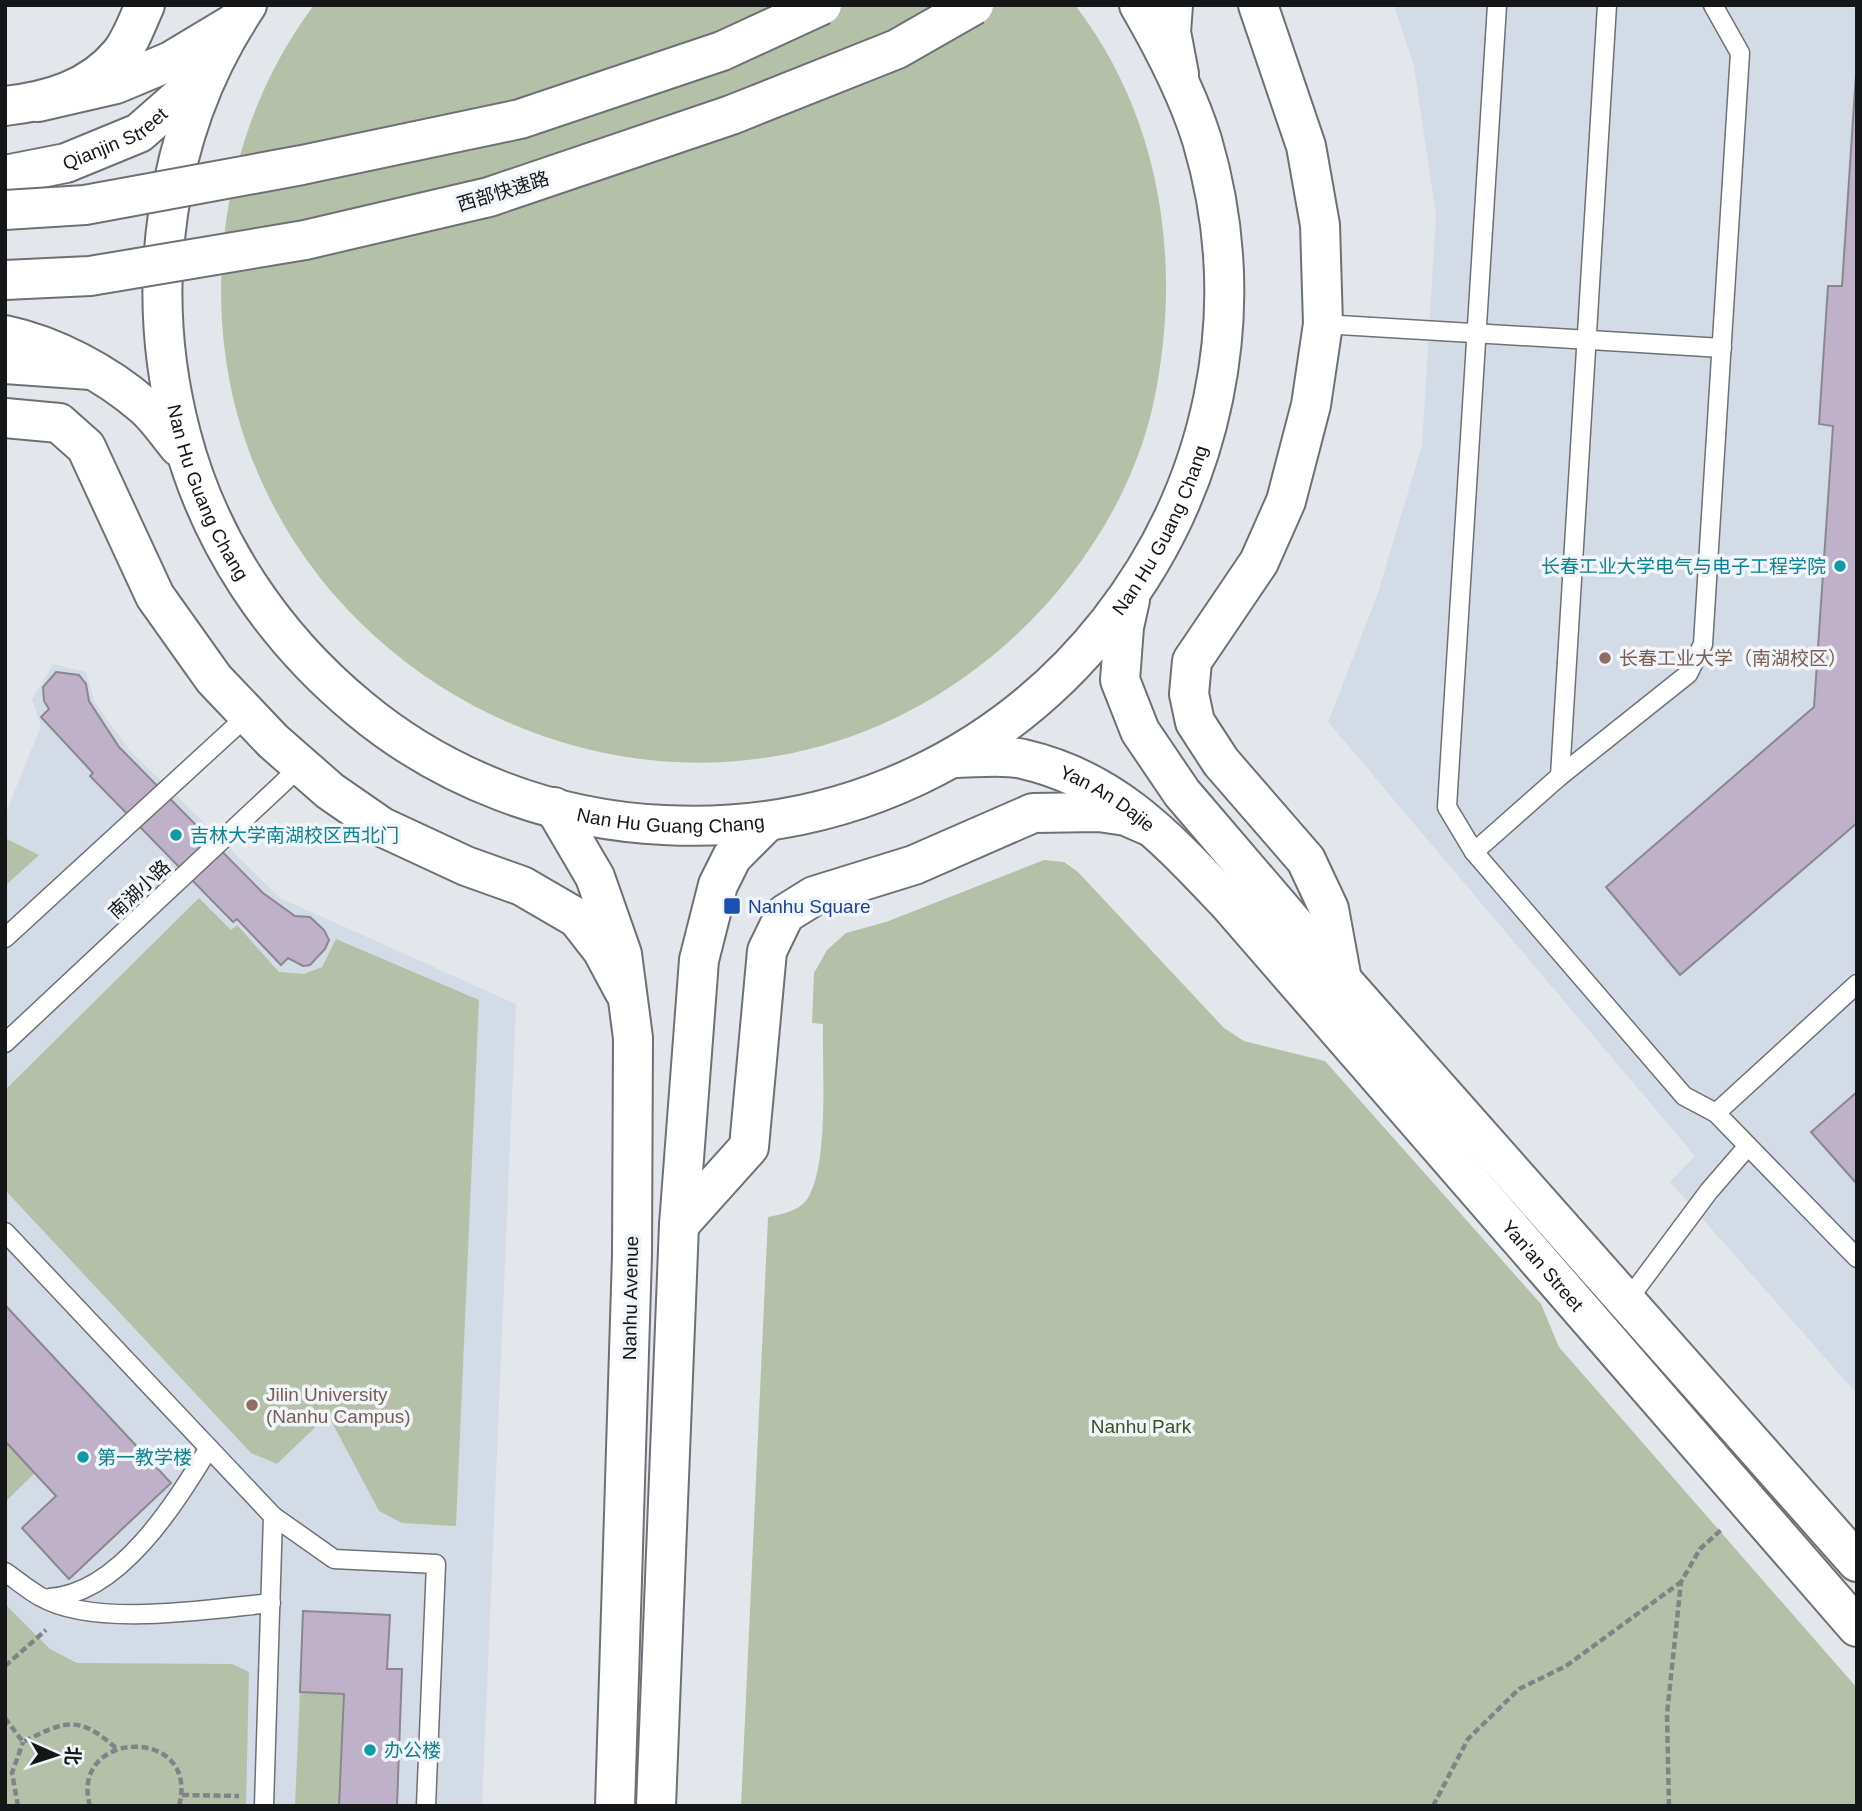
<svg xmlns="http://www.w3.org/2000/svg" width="1862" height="1811" viewBox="0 0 1862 1811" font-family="Helvetica,'Noto Sans SC',sans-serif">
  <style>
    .built { fill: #d3dce6 }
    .green { fill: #b4c1a8 }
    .building { fill: #c0b1cb; stroke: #8a888c; stroke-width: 2 }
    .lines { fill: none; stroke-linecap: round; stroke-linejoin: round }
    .lane-casing { stroke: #6d7175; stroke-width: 21 }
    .secondary-casing { stroke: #6d7175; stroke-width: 42 }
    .primary-casing { stroke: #6d7175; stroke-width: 42 }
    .highway-casing { stroke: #6d7175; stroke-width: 42 }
    .path { stroke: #818487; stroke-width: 4.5; stroke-dasharray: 7 3.5; stroke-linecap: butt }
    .lane { stroke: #fff; stroke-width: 18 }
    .secondary { stroke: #fff; stroke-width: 38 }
    .primary { stroke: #fff; stroke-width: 38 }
    .highway { stroke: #fff; stroke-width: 38 }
    .highway-bridge-casing { stroke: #6d7175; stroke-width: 42; stroke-linecap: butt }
    .highway-bridge { stroke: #fff; stroke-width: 38 }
    .culture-dot { fill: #0f9aa8; stroke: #f1f5f9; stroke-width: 2.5 }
    .education-dot { fill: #8d6e63; stroke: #f1f5f9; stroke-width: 2.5 }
    .transit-dot { fill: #1a4fb4; stroke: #f1f5f9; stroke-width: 2.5 }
    .labels { text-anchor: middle; stroke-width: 7; stroke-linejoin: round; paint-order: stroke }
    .street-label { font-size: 19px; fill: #151617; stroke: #f1f5f9 }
    .culture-label { font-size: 19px; fill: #0d838f; stroke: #f1f5f9; text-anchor: start }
    .education-label { font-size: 19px; fill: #785e54; stroke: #f1f5f9; text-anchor: start }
    .transit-label { font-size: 19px; fill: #164399; stroke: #f1f5f9; text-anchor: start }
    .park-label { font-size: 19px; fill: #3c5025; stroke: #f1f5f9 }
  </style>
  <rect width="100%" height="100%" fill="#e3e7eb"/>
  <g class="built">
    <polygon points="1394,5 1857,5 1857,1394 1670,1182 1695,1156 1328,722 1378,593 1422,445 1436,215 1414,67"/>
    <polygon points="53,664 86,672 95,703 129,749 280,898 516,1004 482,1806 5,1806 5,815 41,726 32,699"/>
  </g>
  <g class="green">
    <path d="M314 5H1075C1163 119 1183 268 1153 405 1131 504 1068 594 991 657 665 922 179 654 224 238 233 154 263 73 314 5Z"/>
    <polygon points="5,838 39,855 5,886"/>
    <path d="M1044 860 1064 862 1078 872 1224 1028 1244 1041 1325 1061 1541 1304 1559 1347 1857 1688V1806H741L768 1217C783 1214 801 1211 809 1196 829 1160 822 1067 823 1024L812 1023 814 973 827 950 846 933 886 922Z"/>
    <polygon points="199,898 231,930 237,925 279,972 304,974 322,967 336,939 479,1000 456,1526 402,1523 379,1511 328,1415 277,1464 251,1453 5,1190 5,1090"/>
    <polygon points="5,1441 35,1473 5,1502"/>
    <polygon points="5,1604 50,1649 77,1663 232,1664 249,1672 246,1806 5,1806"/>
    <polygon points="300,1692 344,1694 339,1806 295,1806"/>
  </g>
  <g class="building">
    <polygon points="1857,59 1857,823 1680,975 1606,887 1814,707 1833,426 1819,424 1828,286 1842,286"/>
    <polygon points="56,672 79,675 86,684 89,701 119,747 263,893 295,916 310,917 324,930 329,940 325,949 310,965 303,966 288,958 281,965 237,919 233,922 90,776 93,773 41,717 49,709 44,701 43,687"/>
    <polygon points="1857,1092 1857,1184 1811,1132"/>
    <polygon points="5,1305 171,1483 69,1579 22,1528 56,1496 5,1441"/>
    <polygon points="303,1611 390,1615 387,1669 402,1669 397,1806 339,1806 344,1694 300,1692"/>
  </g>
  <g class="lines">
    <g class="lane-casing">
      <g id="lane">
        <polyline points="1497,5 1447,807 1474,852 1684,1096 1716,1113 1857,1258"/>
        <polyline points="1323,324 1722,348"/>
        <polyline points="1560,776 1688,674 1703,644 1740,53 1713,5"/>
        <polyline points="1474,852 1560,776 1607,5"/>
        <polyline points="5,938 248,715"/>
        <polyline points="5,1043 301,766"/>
        <polyline points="1716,1113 1857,984"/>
        <polyline points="5,1232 273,1516 264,1806"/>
        <polyline points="1627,1301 1709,1191 1748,1146"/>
        <polyline points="273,1516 334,1559 436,1564 426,1806"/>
        <path d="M5 1572C17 1580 28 1590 41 1597 95 1628 210 1609 271 1603"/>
        <path d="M49 1598C120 1594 176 1502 209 1448"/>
      </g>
    </g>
    <g class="secondary-casing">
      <g id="secondary">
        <polyline points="1173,5 1171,32 1179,74"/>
        <polyline points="1258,5 1306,146 1320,225 1323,324 1311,405 1286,501 1259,562 1192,661 1189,694 1195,722 1221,762 1306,860 1329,909 1342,980"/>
        <path d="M5 106C49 101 91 89 120 54 131 41 138 20 145 5"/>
        <polyline points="5,418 59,423 86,447 155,596 214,679 273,741 330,791 382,827 466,866 522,886 577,918 602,950 624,991"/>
        <polyline points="679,1225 749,1147 767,951 785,914 814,896 914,865 1033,813 1099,812 1126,816 1149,826"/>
      </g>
    </g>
    <g class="primary-casing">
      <g id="primary">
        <path id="s1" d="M247 5C163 130 143 290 181 434 209 542 273 637 359 708 444 779 553 820 664 825 1030 845 1306 491 1202 140 1187 92 1164 48 1139 5"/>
        <polyline points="38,102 116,84 171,61 236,22"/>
        <path id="s2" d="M5 175 66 163 139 133 205 75"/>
        <path d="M5 335C53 345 106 373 144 406 157 417 168 434 179 447"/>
        <polyline points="1130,600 1124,627 1120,680 1140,731 1182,793 1342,980 1857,1562"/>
        <path id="s3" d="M953 758C975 758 1002 754 1023 759 1115 780 1167 839 1229 904L1857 1627"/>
        <polyline points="554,807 595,877 622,954 633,1038 632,1255 615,1806"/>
        <polyline points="656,1806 679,1225 699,960 718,885 732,857 767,822"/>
      </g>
    </g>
    <g class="highway-casing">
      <polyline id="highway" points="5,364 91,370"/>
    </g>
    <g class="path">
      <polyline points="5,1666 46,1630"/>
      <path d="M5 1718 23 1742C66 1720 79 1715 117 1749"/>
      <polyline points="182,1795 239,1796"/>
      <polyline points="18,1806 12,1773 23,1742"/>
      <path d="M90 1806C68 1729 201 1725 179 1806"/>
      <polyline points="1433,1806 1468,1739 1519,1689 1566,1666 1681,1582"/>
      <polyline points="1669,1806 1667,1714 1681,1582 1700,1549 1723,1528"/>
    </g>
    <use href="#lane" class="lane"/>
    <use href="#secondary" class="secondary"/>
    <use href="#primary" class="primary"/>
    <use href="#highway" class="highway"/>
    <g class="highway-bridge-casing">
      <g id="highway-bridge">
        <polyline points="5,210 85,205 302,165 520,119 722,51 822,5"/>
        <polyline points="5,280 90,276 305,240 489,197 731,115 897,49 974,5"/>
      </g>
    </g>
    <use href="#highway-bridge" class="highway-bridge"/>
  </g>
  <g class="culture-dot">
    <circle cx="1840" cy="566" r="7"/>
    <circle cx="176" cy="835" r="7"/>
    <circle cx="83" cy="1457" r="7"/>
    <circle cx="370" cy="1750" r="7"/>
  </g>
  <g class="education-dot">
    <circle cx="1605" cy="658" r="7"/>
    <circle cx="252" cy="1405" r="7"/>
  </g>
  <rect class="transit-dot" x="723" y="897" width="18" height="18" rx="3.5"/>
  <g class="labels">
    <g class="street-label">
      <text dy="7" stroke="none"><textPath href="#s2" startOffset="117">Qianjin Street</textPath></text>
      <text transform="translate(503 191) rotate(-17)" y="7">西部快速路</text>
      <text dy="7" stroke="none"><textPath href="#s1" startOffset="511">Nan Hu Guang Chang</textPath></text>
      <text dy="7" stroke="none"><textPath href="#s1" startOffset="1726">Nan Hu Guang Chang</textPath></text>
      <text dy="7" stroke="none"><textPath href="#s3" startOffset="164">Yan An Dajie</textPath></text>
      <text dy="7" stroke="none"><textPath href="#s1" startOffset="1118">Nan Hu Guang Chang</textPath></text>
      <text transform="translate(139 889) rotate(-43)" y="7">南湖小路</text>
      <text dy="7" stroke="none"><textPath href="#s3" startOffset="805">Yan'an Street</textPath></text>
      <text transform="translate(630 1298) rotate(-89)" y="7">Nanhu Avenue</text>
    </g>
    <g class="culture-label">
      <text x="1826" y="573" text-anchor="end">长春工业大学电气与电子工程学院</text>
      <text x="190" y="842">吉林大学南湖校区西北门</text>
      <text x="97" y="1464">第一教学楼</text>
      <text x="384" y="1757">办公楼</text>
    </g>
    <g class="education-label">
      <text x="1619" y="665">长春工业大学（南湖校区）</text>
      <text x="266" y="1401">Jilin University<tspan x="266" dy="22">(Nanhu Campus)</tspan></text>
    </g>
    <g class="transit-label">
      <text x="748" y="913">Nanhu Square</text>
    </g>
    <g class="park-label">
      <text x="1141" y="1433">Nanhu Park</text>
    </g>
  </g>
  <rect width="1862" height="1811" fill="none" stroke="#151617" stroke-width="14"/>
  <g transform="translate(56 1755) rotate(93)" stroke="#f1f5f9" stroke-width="5" paint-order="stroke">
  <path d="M0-5L12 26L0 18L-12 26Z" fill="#151617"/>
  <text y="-10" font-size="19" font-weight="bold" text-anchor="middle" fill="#151617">北</text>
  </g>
</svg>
